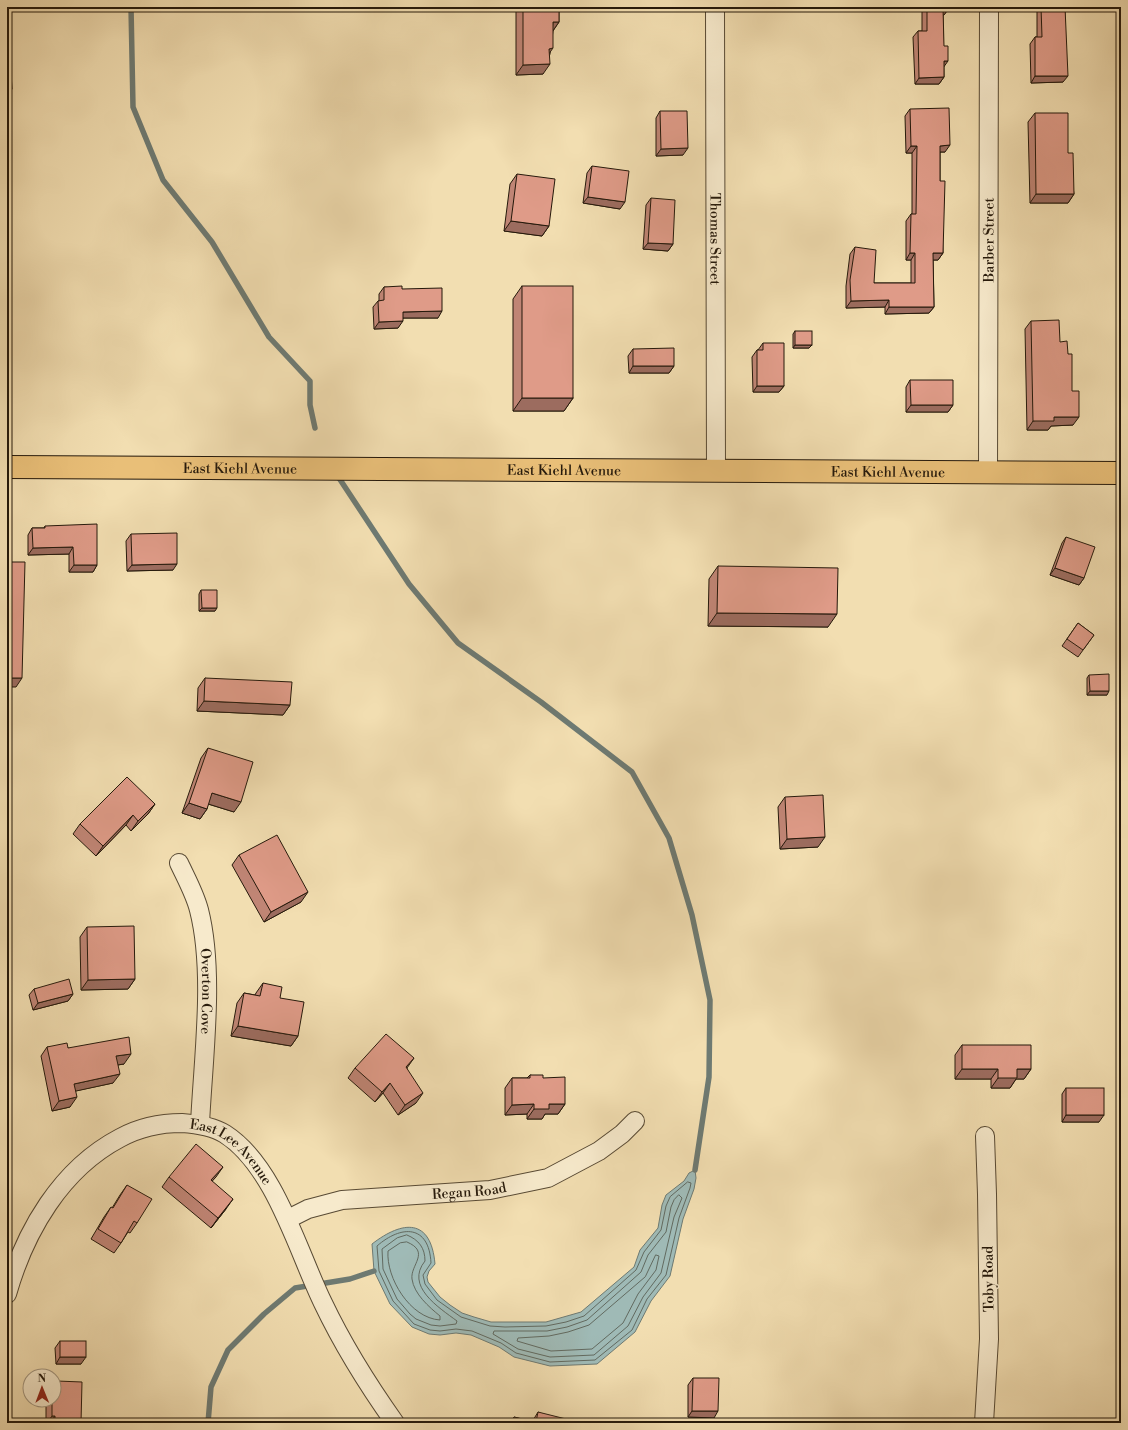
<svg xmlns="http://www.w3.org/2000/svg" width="1128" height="1430" viewBox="0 0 1128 1430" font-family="'Libre Bodoni',serif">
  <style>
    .water { fill: #9fbab6; stroke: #6e7a72 }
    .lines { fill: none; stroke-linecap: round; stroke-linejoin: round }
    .shore { stroke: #626a60; stroke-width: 1 }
    .stream { stroke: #6e7a72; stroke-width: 5.5 }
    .street-casing { stroke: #584a34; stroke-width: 20 }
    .primary-casing { stroke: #25190b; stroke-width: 24 }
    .street { stroke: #f7eacc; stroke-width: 18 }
    .primary { stroke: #e9bf78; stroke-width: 22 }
    .wall { fill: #c08575; stroke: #25190b }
    .shaded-wall { fill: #9c6c5f; stroke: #25190b }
    .building { fill: #df9b88; stroke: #25190b }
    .labels { text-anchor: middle; stroke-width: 3; stroke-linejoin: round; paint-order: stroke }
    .street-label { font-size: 14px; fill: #25190b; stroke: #f7eacc }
  </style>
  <rect width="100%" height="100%" fill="#f2deb1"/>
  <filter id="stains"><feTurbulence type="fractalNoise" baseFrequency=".005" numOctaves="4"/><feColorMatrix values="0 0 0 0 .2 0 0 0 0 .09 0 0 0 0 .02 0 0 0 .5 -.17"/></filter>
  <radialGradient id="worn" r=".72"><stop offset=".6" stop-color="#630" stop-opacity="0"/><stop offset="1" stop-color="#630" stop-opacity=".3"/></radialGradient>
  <path class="water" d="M695 1170 696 1178 694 1189 683 1219 670 1276 651 1301 635 1332 597 1364 550 1366 514 1357 499 1347 471 1335 456 1333 440 1335 429 1334 412 1327 390 1304 374 1271 372 1244C403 1220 431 1218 435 1264L429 1271 427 1277 428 1282 440 1297 450 1305 462 1313 474 1317 491 1322H546L581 1312 634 1267 640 1250 658 1228 662 1205 666 1195 684 1181 689 1173Z"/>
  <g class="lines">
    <g class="shore">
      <path d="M688 1182 691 1183 690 1188 679 1218 666 1275 647 1299 632 1330 595 1360 550 1362 516 1353 501 1343 472 1331 456 1329 440 1331 430 1330 414 1324 393 1301 379 1271 377 1246C401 1225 429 1224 431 1263L423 1275 425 1284 437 1300 461 1317 490 1326 505 1327 546 1326 566 1322 584 1316 636 1270 644 1252 661 1230 666 1206 670 1197Z"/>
      <polygon points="679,1195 682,1198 674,1217 661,1273 643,1297 628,1326 594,1355 550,1357 518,1349 493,1334 494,1331 547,1331 567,1327 587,1320 641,1272 648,1255 666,1232 671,1207 674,1200"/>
      <path d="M407 1235C419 1240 425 1248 425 1261 405 1286 438 1307 457 1321L456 1324 440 1326 431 1325 416 1319 410 1314 397 1299 383 1269 382 1249 397 1238Z"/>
      <path d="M407 1242C431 1252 410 1265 412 1279 414 1294 429 1307 440 1316V1320C410 1318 386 1278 388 1251L400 1243Z"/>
      <polygon points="656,1255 659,1256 656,1270 638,1294 623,1323 592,1349 551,1351 517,1341 518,1338 549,1336 568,1332 589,1325 645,1277"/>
    </g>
    <g class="stream">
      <polyline points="131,7 133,107 163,180 212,242 269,337 310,381 310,405 315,428"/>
      <polyline points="339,478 409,584 458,643 541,702 632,772 669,838 692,915 710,1000 709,1077 695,1170"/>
      <polyline points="208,1423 211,1387 228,1350 264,1314 295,1288 350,1279 374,1271"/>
    </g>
    <g class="street-casing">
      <g id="street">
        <path id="s1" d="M715 7 716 472"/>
        <path id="s2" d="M988 473 989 7"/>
        <path id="s3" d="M179 863C186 878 195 894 199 910 215 973 203 1059 200 1124"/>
        <path id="s4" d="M288 1219 308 1209 342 1200 490 1190 548 1178 599 1151 622 1134 635 1121"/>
        <path id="s5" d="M7 1294C25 1231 61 1169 120 1138 140 1127 159 1123 182 1123 197 1124 212 1126 225 1134 275 1166 298 1252 323 1303 343 1345 368 1385 395 1423"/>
        <polyline points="984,1423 989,1339 987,1194 985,1136"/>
      </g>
    </g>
    <g class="primary-casing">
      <g id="primary">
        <path id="s6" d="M7 467 1121 473"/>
      </g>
    </g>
    <use href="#street" class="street"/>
    <use href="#primary" class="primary"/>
  </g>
  <g class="wall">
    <polygon points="516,7 559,7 559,22 553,31 550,54 543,74 516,75"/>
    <polygon points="922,7 949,7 949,8 944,15 943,15 944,77 939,84 915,84 913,37 918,31 922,31"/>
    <polygon points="1037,7 1065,7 1063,82 1031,83 1030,44 1035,37 1037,37"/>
    <polygon points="910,109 945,152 940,152 940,181 943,253 938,260 933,260 934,307 929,313 885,314 885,307 846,308 846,286 850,254 855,247 874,283 911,283 911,260 906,260 906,221 911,214 912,214 912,153 906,153 905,116"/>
    <polygon points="660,111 683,155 656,156 656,118"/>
    <polygon points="1035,113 1068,153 1074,194 1068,203 1030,203 1028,122"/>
    <polygon points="592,166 620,209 583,203 587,173"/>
    <polygon points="517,174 549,226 542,236 504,231 510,184"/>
    <polygon points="651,198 673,244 668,251 643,249 646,205"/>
    <polygon points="522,286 573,398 564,411 513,411 513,299"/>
    <polygon points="384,287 402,289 438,318 403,318 398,328 374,329 373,307 378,301 379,301 379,294"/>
    <polygon points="1031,321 1060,342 1068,354 1073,425 1051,426 1048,430 1027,430 1025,329"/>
    <polygon points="795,331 812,345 809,348 793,348 793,334"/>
    <polygon points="763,343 784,386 779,392 753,392 752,357 757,350 758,350"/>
    <polygon points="633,349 674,366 669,373 629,373 628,356"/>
    <polygon points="910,380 953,405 948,412 906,412 906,387"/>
    <polygon points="45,526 97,565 93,572 69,572 69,554 28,555 28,535 32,528 44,528"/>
    <polygon points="131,534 173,570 127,571 126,541"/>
    <polygon points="1066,537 1084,578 1079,585 1050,575 1062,543"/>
    <polygon points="718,566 828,627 708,626 709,579"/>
    <polygon points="201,590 215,611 199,611 199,594"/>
    <polygon points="1078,623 1094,635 1078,657 1062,646"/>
    <polygon points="1089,675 1107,695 1087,695 1087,678"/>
    <polygon points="205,678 290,705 283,715 197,711 198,688"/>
    <polygon points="208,748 234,812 208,804 207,809 200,819 182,813 201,758"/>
    <polygon points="785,797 818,847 780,849 778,807"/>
    <polygon points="155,804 148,814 131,831 126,825 96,856 73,834 80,824"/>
    <polygon points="239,855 301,902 264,922 232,865"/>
    <polygon points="87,927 135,979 128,989 81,990 80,937"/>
    <polygon points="263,983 280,998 298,1036 291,1046 231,1036 237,1003 244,993 255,995 256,993"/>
    <polygon points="34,989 73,994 68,1001 33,1010 29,995"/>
    <polygon points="962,1045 1031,1069 1024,1079 1016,1079 1010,1088 991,1088 991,1079 955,1079 955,1055"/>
    <polygon points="47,1047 68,1048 124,1064 118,1065 113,1083 75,1091 70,1107 52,1111 41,1056"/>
    <polygon points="355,1068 407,1068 416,1103 398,1115 383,1093 375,1102 348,1078"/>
    <polygon points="530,1075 543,1078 565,1104 558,1114 545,1114 542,1119 527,1119 527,1114 505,1115 505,1088 512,1078 527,1078"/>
    <polygon points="1066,1088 1099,1122 1062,1122 1062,1094"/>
    <polygon points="169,1177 216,1177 212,1181 226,1209 211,1228 162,1187"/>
    <polygon points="127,1185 137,1223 130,1233 128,1232 121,1243 114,1253 91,1239 104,1217 111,1207 112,1208 120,1195"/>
    <polygon points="60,1341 81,1364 56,1364 55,1348"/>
    <polygon points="693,1378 714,1418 688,1417 688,1385"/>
    <polygon points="57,1381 81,1423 46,1423 46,1406 50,1400 54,1400 54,1385"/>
    <polygon points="538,1412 565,1423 510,1423 514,1417 532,1422"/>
  </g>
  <g class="shaded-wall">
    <polygon points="943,8 949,8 944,15 938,15"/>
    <polygon points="553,22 559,22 552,32"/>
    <polygon points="553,48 546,58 549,49"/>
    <polygon points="944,61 948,61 943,68"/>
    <polygon points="550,64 543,74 516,75 523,65"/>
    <polygon points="1035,76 1068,76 1063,82 1031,83"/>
    <polygon points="944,77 939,84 915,84 919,78"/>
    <polygon points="12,89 7,96 7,90"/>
    <polygon points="950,145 945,152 935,152 940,146"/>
    <polygon points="911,146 917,146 912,153 906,153"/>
    <polygon points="688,148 683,155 656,156 661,149"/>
    <polygon points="1036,194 1074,194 1068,203 1030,203"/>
    <polygon points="588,197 625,202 620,209 583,203"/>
    <polygon points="511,221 549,226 542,236 504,231"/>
    <polygon points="648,243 673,244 668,251 643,249"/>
    <polygon points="910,253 915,253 911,260 906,260"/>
    <polygon points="933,253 943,253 938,260 929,260"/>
    <polygon points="889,300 885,307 846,308 851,301"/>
    <polygon points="889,307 934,307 929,313 885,314"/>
    <polygon points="442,311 438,318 398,318 403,312"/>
    <polygon points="403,321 398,328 374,329 379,322"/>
    <polygon points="795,345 812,345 809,348 793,348"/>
    <polygon points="633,366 674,366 669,373 629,373"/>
    <polygon points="757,386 784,386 779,392 753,392"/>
    <polygon points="522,398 573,398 564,411 513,411"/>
    <polygon points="911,405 953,405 948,412 906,412"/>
    <polygon points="1054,417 1079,417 1073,425 1051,426 1048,430 1027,430 1033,421"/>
    <polygon points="73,547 69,554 28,555 33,548"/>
    <polygon points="177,564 173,570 127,571 132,565"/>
    <polygon points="74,565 97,565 93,572 69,572"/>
    <polygon points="1055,568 1084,578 1079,585 1050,575"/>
    <polygon points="202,608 217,608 215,611 199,611"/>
    <polygon points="717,613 837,614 828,627 708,626"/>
    <polygon points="7,678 22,678 16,687 7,687"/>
    <polygon points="1090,691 1109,691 1107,695 1087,695"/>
    <polygon points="204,701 290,705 283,715 197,711"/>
    <polygon points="212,793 241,802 234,812 205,803"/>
    <polygon points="189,803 207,809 200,819 182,813"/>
    <polygon points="155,804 148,814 131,831 138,821"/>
    <polygon points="133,815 126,825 96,856 103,846"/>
    <polygon points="825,837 818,847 780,849 787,839"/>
    <polygon points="308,892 301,902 264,922 271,912"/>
    <polygon points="135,979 128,989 81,990 88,980"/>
    <polygon points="73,994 68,1001 33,1010 38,1003"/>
    <polygon points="238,1026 298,1036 291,1046 231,1036"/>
    <polygon points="131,1054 124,1064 110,1066 116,1056"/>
    <polygon points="414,1058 407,1068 406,1067"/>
    <polygon points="962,1069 998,1069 991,1079 955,1079"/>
    <polygon points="1017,1069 1031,1069 1024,1079 1016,1079 1010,1088 991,1088 998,1078"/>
    <polygon points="120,1074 113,1083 67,1093 74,1084"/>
    <polygon points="390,1083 383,1093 375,1102 382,1092"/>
    <polygon points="423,1093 416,1103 398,1115 405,1105"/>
    <polygon points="77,1097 70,1107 52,1111 59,1101"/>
    <polygon points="534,1104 527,1114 505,1115 512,1105"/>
    <polygon points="549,1104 565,1104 558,1114 545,1114 542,1119 527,1119 534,1109"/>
    <polygon points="1066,1115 1104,1115 1099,1122 1062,1122"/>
    <polygon points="223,1167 216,1177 204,1190 211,1180"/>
    <polygon points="233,1199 226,1209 211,1228 218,1218"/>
    <polygon points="60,1357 86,1357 81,1364 56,1364"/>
    <polygon points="692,1411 718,1411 714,1418 688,1417"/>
    <polygon points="52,1416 55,1416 50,1423 47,1423"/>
  </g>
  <g class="building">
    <polygon points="523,7 559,7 559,22 553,22 553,48 549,49 550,64 523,65"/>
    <polygon points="927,7 949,7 949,8 943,8 944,46 948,46 948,61 944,61 944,77 919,78 918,31 927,31"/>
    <polygon points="1041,7 1065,7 1068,76 1035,76 1035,37 1042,37"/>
    <polygon points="11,73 12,89 7,90 7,74"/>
    <polygon points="949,108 950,145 940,146 940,181 945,181 943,253 933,253 934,307 889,307 889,300 851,301 850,280 855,247 876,250 874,283 915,283 915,253 910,253 911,214 916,214 917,146 911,146 910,109"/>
    <polygon points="660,111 687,111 688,148 661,149"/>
    <polygon points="1035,113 1068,113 1068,153 1073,153 1074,194 1036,194"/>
    <polygon points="592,166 629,171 625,202 588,197"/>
    <polygon points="517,174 555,179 549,226 511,221"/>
    <polygon points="651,198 675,200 673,244 648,243"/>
    <polygon points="402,286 402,289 442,288 442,311 403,312 403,321 379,322 378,301 384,300 384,287"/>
    <rect x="522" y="286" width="51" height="112"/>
    <polygon points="1059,320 1060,342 1067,341 1068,354 1072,354 1072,391 1079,391 1079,417 1054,417 1054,421 1033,421 1031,321"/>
    <rect x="795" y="331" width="17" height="14"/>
    <polygon points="763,343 784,343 784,386 757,386 757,350 763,350"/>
    <polygon points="674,348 674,366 633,366 633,349"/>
    <polygon points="910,380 953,380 953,405 911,405"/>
    <polygon points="97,524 97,565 74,565 73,547 33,548 32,528 45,528 45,526"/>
    <polygon points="177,533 177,564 132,565 131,534"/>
    <polygon points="1066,537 1095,547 1084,578 1055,568"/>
    <polygon points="7,562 25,562 22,678 7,678"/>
    <polygon points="718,566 838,568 837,614 717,613"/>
    <polygon points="201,590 217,590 217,608 202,608"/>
    <polygon points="1078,623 1094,635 1083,650 1067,639"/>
    <polygon points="1109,674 1109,691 1090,691 1089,675"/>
    <polygon points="205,678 292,682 290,705 204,701"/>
    <polygon points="208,748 253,762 241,802 212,793 207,809 189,803"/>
    <polygon points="127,777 155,804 138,821 133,815 103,846 80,824"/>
    <polygon points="823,795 825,837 787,839 785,797"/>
    <polygon points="277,835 308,892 271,912 239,855"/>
    <polygon points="134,926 135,979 88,980 87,927"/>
    <polygon points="69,979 73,994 38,1003 34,989"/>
    <polygon points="263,983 282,987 280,998 304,1002 298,1036 238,1026 244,993 260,996"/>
    <polygon points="386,1034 414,1058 406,1067 423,1093 405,1105 390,1083 382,1092 355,1068"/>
    <polygon points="129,1037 131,1054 116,1056 120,1074 74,1084 77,1097 59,1101 47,1047 67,1043 68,1048"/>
    <polygon points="962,1045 1031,1045 1031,1069 1017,1069 1017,1078 998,1078 998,1069 962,1069"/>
    <polygon points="530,1075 543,1075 543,1078 565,1077 565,1104 549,1104 549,1109 534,1109 534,1104 512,1105 512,1078 530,1078"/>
    <rect x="1066" y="1088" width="38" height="27"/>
    <polygon points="196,1144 223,1167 211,1180 233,1199 218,1218 169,1177"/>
    <polygon points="127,1185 152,1199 137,1223 134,1221 121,1243 98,1229 111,1207 113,1208"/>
    <rect x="60" y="1341" width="26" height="16"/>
    <polygon points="693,1378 719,1378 718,1411 692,1411"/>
    <polygon points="57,1381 82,1382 81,1423 55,1423 55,1416 52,1416 52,1400 54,1400 54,1398 56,1398"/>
    <polygon points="538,1412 566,1419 565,1423 512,1423 514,1417 536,1422"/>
  </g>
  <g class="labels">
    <g class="street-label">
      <text dy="5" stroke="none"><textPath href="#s1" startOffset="232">Thomas Street</textPath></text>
      <text dy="5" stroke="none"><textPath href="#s2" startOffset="233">Barber Street</textPath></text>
      <text dy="5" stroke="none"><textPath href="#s6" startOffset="233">East Kiehl Avenue</textPath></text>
      <text dy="5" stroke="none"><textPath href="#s6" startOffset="557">East Kiehl Avenue</textPath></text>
      <text dy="5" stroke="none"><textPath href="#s6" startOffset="881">East Kiehl Avenue</textPath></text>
      <text dy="5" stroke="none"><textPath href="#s3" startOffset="133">Overton Cove</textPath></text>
      <text dy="5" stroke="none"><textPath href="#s5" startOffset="322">East Lee Avenue</textPath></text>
      <text dy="5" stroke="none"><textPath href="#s4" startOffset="185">Regan Road</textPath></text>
      <text transform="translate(988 1279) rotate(-91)" y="5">Toby Road</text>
    </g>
  </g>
  <rect width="1128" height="1430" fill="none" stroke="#f2deb1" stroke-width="24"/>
  <rect x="8" y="8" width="1112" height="1414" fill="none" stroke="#25190b" stroke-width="2"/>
  <rect x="12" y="12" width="1104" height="1406" fill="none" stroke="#25190b"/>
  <g transform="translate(42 1388) rotate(359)"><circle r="19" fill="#f7eacc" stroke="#a3967f"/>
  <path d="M0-3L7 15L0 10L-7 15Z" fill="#8f2418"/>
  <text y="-6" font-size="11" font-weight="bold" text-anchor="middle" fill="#25190b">N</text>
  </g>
  <rect width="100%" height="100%" filter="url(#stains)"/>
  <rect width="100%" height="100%" fill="url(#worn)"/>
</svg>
